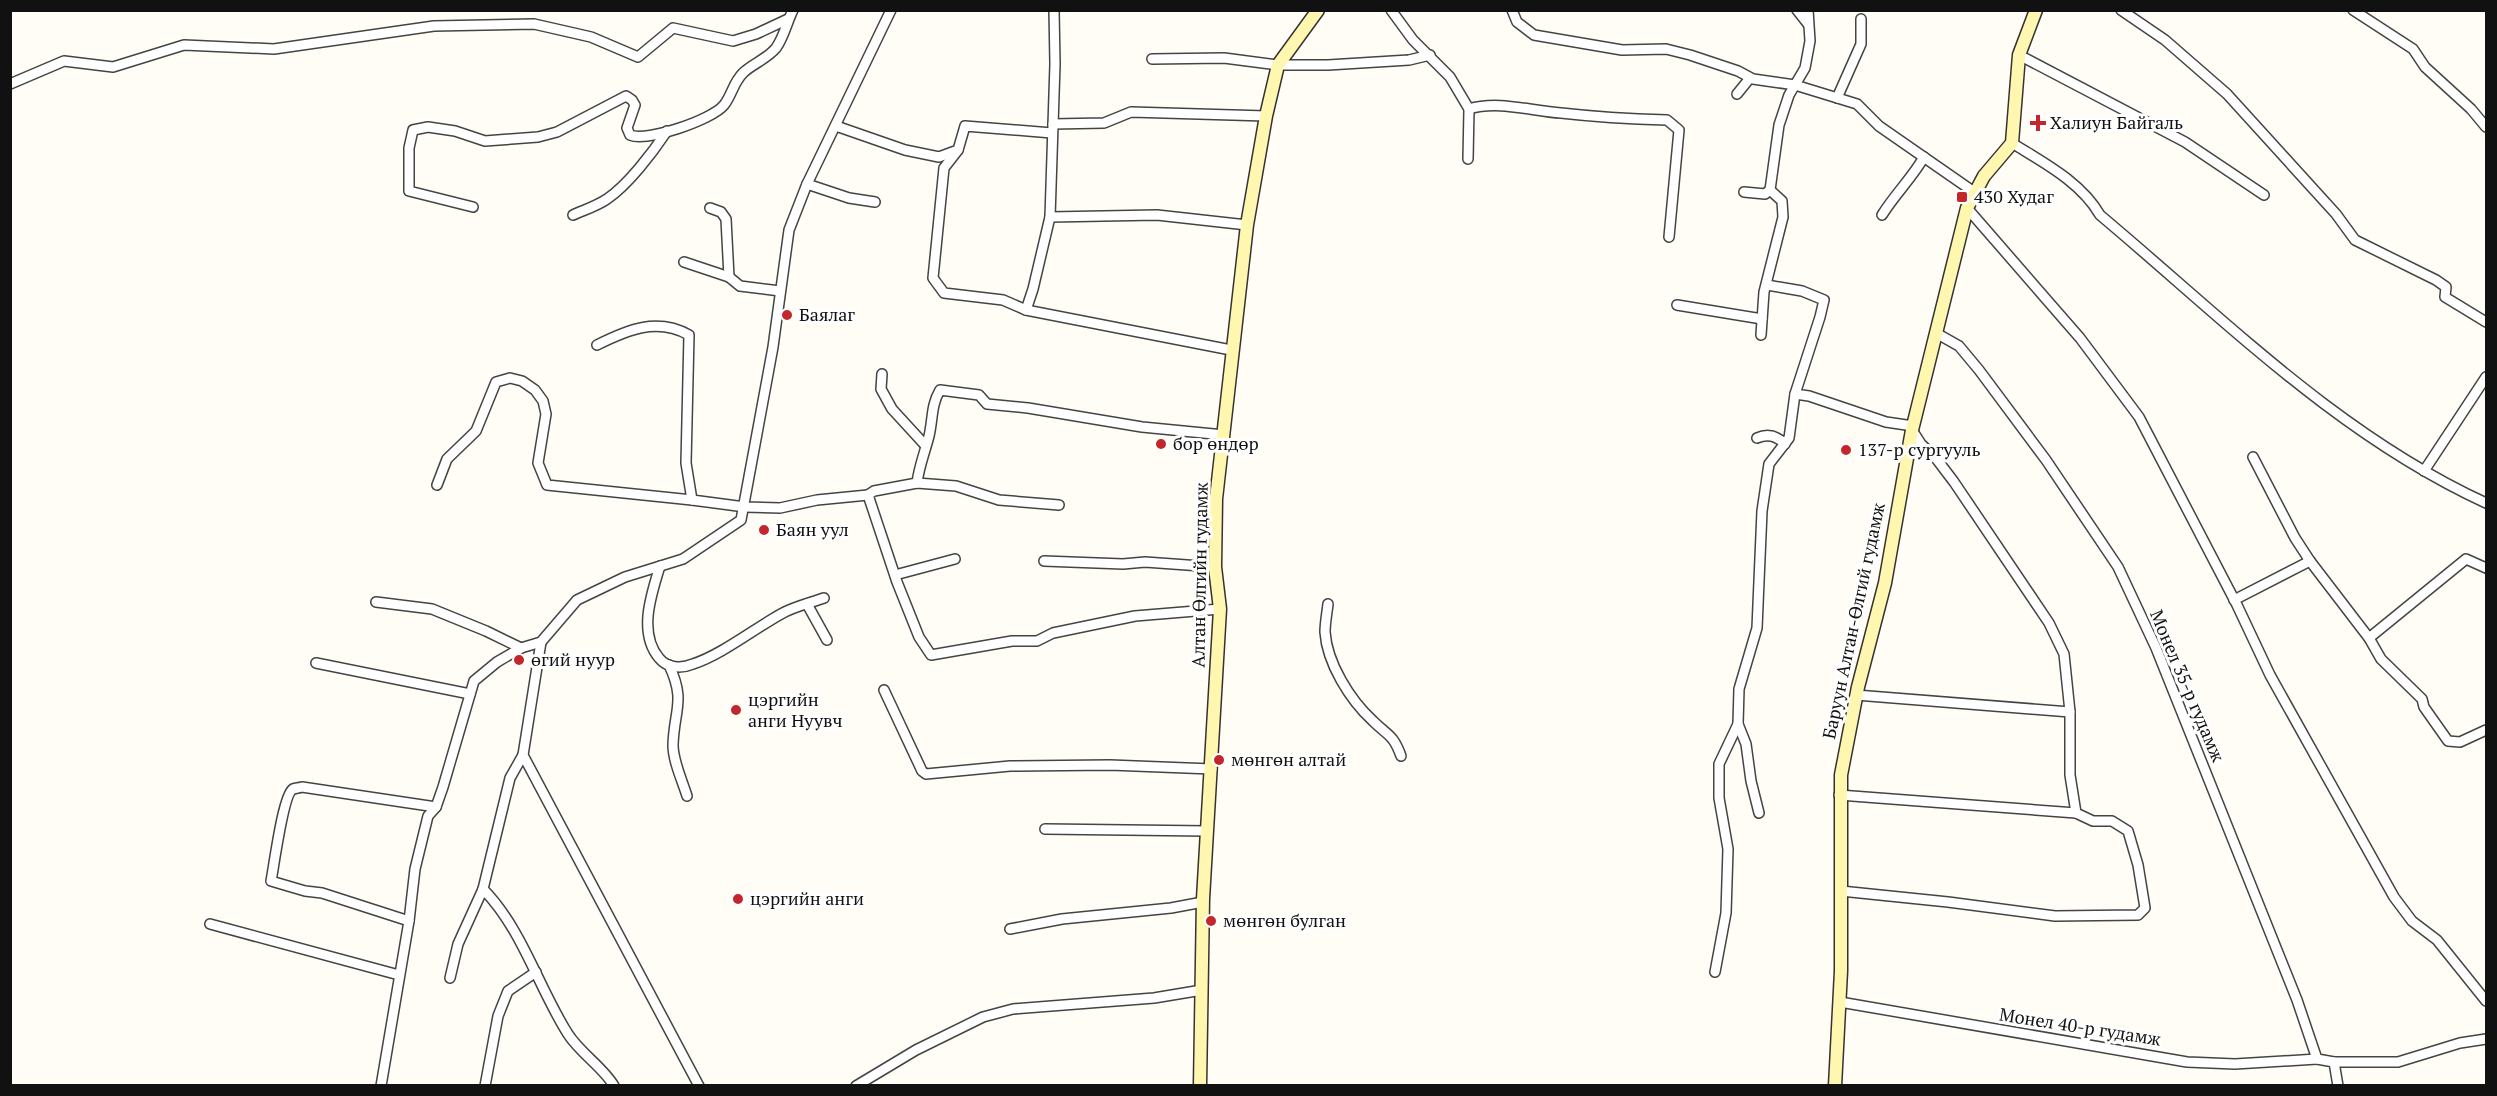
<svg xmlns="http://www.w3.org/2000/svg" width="2497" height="1096" viewBox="0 0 2497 1096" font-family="'PT Serif',serif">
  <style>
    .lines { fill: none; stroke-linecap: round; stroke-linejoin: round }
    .street-casing { stroke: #444; stroke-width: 12 }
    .secondary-casing { stroke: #333; stroke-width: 15 }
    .street { stroke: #fff; stroke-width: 9 }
    .secondary { stroke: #fff6b0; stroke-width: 12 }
    .poi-dot { fill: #c4262e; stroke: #fff; stroke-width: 2 }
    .labels { text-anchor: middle; stroke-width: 6; stroke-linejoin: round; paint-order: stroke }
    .poi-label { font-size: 18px; fill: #111; stroke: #fff; text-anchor: start }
    .street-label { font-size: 18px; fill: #111; stroke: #fff }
  </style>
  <rect width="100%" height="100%" fill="#fffdf5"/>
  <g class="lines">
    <g class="street-casing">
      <g id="street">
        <polyline points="1391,10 1413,40 1450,77 1469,109 1468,159"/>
        <polyline points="1512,10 1517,22 1534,35 1622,50 1666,49 1690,55 1738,71 1753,79 1795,85 1857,104 1879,126 1974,192"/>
        <polyline points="1797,10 1808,24"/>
        <polyline points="2121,10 2165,40 2227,94 2336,214 2355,240 2436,280 2446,287 2445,297 2486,322"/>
        <polyline points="2353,10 2413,49 2425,67 2471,109 2486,127"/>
        <polyline points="2019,55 2185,142 2264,195"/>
        <polyline points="1152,59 1224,58 1278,65 1328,65 1409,60 1430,55"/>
        <polyline points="10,84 64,61 113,67 184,45 274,49 434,26 534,24 591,37 638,57 673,28 733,41 756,34 788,19"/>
        <polyline points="1737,94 1750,78"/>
        <polyline points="1837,98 1861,44 1861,19"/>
        <path d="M1469 109C1498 100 1531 111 1561 113 1596 117 1631 119 1667 120L1679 130 1669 237"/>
        <polyline points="1053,124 1104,123 1131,112 1266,116"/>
        <polyline points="836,126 905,150 939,157 958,150 965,126 1052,133"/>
        <path d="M2012 143C2044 163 2081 182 2100 215 2224 319 2338 435 2486 503"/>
        <polyline points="958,150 944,168 933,278 944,293 1003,300 1026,310 1231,350"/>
        <polyline points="807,184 849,198 875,202"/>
        <polyline points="1744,192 1765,194 1770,190"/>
        <path d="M473 207 409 191V148L413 130 428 127 455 131 485 141 538 137 557 132 626 96 632 100 635 105 627 128 630 135C647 142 712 120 724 105 732 95 733 83 743 73 752 64 767 59 776 48 784 37 787 22 793 10"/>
        <polyline points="710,208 721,212 726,219 729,277"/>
        <polyline points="1967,208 2080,338 2139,417 2237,605 2270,675 2394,897 2412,921 2437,940 2486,1001"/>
        <path d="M573 215C584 210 597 206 607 199 628 185 653 152 667 131"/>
        <path d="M1882 215C1895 194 1912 178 1924 157"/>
        <polyline points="1050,217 1157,215 1247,225"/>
        <polyline points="684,262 729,277 740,286 780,291"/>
        <polyline points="1767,285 1802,291 1824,300 1820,317 1795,394 1809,396 1886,422 1913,426"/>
        <polyline points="1677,305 1762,319"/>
        <polyline points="1026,310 1033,289 1050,217 1055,64 1054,10"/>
        <polyline points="1936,333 1959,346 1979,370 2046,460 2118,567 2156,648 2297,1000 2317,1059 2334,1062 2338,1086"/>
        <polyline points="1761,335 1764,292 1783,217 1782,201 1770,190 1779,125 1789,95 1805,68 1810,41 1808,10"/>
        <path d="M597 345C627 330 657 317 689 335L686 463 692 500 745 507 780 508 817 500 868 495"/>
        <polyline points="882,374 881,389 892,409 925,445"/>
        <path d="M1757 438C1768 433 1777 436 1785 444"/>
        <polyline points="2253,457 2295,538 2310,561 2369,638 2381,659 2422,699 2424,707 2448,741 2460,742 2486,730"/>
        <polyline points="2424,471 2486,377"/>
        <path d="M917 483C919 466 925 452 929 436 933 419 931 405 940 390L979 395 987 404 1028 408 1142 427 1224 435"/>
        <polyline points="437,485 447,459 476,431 496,382 510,378 522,381 535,390 543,401 546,414 538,463 547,485 692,500"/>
        <polyline points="1059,505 999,500 956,486 917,483 874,491 868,495 897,582 919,637 931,655 1012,641 1037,641 1053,633 1135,616 1220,609"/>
        <polyline points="1044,561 1123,564 1145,562 1215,567"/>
        <path d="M660 566C651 595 638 633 659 658 667 668 681 669 693 664 721 655 754 629 781 614 793 607 810 603 824 598"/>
        <polyline points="895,575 955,559"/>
        <polyline points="2234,600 2310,561"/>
        <polyline points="376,602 432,609 486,631 521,648"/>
        <polyline points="807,604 827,640"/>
        <path d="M1328 604C1327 613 1325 623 1325 632 1327 663 1350 700 1373 721 1388 736 1393 734 1401 756"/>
        <polyline points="2369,638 2466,559 2486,568"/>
        <polyline points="541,642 523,755 699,1086"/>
        <polyline points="316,663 470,694"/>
        <path d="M669 665C686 701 674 710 673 745 673 761 682 780 687 796"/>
        <polyline points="884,690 922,771 926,774 1010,766 1110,765 1212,769"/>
        <polyline points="1856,695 2070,712"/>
        <path d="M523 755 510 778 483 889C523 930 538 987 568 1034 580 1053 604 1068 614 1086"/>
        <polyline points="1839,795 2076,813"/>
        <polyline points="1759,813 1751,781 1746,744 1738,724 1739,689 1757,628 1762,511 1769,464 1789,438 1795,394"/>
        <polyline points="1045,829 1207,831"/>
        <polyline points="1841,891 1948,902 2055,916 2138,915 2145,908 2138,865 2128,831 2112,821 2093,821 2076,813 2070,775 2070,712 2064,654 2049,623 1954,482 1935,457 1921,444 1912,430"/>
        <path d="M409 921 322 893 305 891 271 881C274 866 283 795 293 789 296 788 299 788 302 787L436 807"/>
        <polyline points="210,924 399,975"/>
        <polyline points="1010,929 1062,919 1171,908 1203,902"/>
        <polyline points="1715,972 1726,913 1728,849 1719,798 1719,764 1738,724"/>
        <polyline points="450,978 458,944 483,889"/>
        <polyline points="1840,1002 2187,1062 2235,1064 2317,1059"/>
        <polyline points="2334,1062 2398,1062 2460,1043 2486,1039"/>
        <polyline points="381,1086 409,921 415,869 428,816 436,807 443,787 474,681 497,662 521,648 541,642 577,600 625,577 683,559 741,520 773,347 789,230 807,184 891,10"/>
        <polyline points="485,1086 498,1016 508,991 536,972"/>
        <polyline points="856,1086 916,1050 983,1017 1013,1009 1154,998 1202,990"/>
      </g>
    </g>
    <g class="secondary-casing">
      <g id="secondary">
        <polyline points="1200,1086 1203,899 1220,609 1215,567 1216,499 1247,225 1266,116 1278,65 1318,10"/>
        <polyline points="1835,1086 1841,971 1841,775 1858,687 1885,583 1912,430 1967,208 1984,176 2012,143 2019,55 2036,10"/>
      </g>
    </g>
    <use href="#street" class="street"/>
    <use href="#secondary" class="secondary"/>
  </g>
  <g class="poi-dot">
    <path d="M2035 114h6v6h6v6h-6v6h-6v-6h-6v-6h6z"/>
    <rect x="1956" y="191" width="12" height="12" rx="3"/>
    <circle cx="787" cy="315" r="6"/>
    <circle cx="1161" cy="444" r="6"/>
    <circle cx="1846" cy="450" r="6"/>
    <circle cx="764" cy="530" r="6"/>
    <circle cx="519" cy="660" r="6"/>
    <circle cx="736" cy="710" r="6"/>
    <circle cx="1219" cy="760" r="6"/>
    <circle cx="738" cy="899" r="6"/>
    <circle cx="1211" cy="921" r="6"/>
  </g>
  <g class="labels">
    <g class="poi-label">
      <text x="2050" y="129">Халиун Байгаль</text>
      <text x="1974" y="203">430 Худаг</text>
      <text x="799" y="321">Баялаг</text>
      <text x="1173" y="450">бор өндөр</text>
      <text x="1858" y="456">137-р сургууль</text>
      <text x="776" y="536">Баян уул</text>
      <text x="531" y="666">өгий нуур</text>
      <text x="748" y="706">цэргийн<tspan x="748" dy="21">анги Нуувч</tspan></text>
      <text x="1231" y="766">мөнгөн алтай</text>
      <text x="750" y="905">цэргийн анги</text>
      <text x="1223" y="927">мөнгөн булган</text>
    </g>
    <g class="street-label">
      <text transform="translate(1200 575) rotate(-89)" y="6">Алтан Өлгийн гудамж</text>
      <text transform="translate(1854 621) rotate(-78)" y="6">Баруун Алтан-Өлгий гудамж</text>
      <text transform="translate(2187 686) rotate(67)" y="6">Монел 35-р гудамж</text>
      <text transform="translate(2080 1027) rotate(9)" y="6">Монел 40-р гудамж</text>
    </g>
  </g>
  <rect width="2497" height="1096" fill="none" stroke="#111111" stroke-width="24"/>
</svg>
